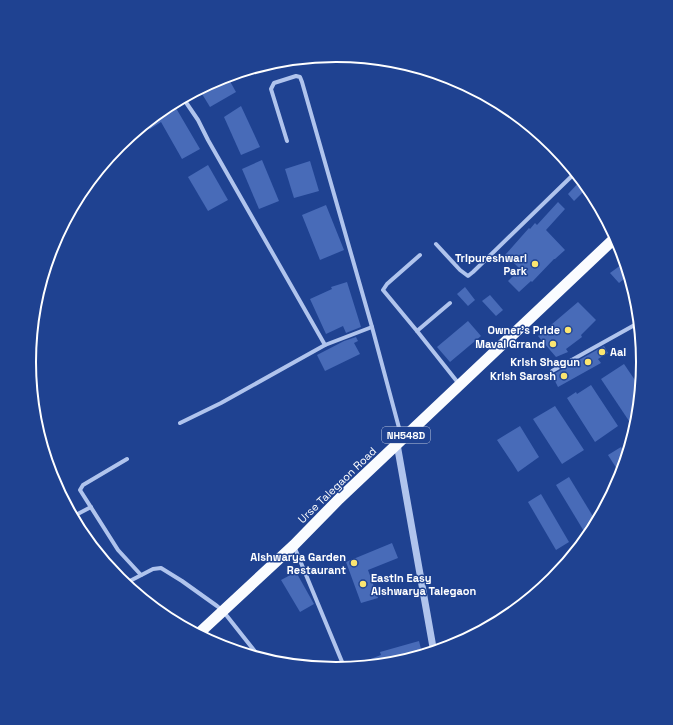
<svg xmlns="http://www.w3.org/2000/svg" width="673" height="725" viewBox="0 0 673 725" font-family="'Space Grotesk',sans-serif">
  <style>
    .building { fill: #486bb8 }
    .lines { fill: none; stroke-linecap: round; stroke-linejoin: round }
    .minor { stroke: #b0c4ed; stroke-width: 4 }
    .tertiary { stroke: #b0c4ed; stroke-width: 7 }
    .trunk { stroke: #fafcff; stroke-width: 11 }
    .poi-dot { fill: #fbe570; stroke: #1f4291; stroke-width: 1.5 }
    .labels { text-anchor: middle; stroke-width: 3; stroke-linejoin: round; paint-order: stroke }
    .shield { fill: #1f4291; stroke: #bcc6de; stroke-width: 1 }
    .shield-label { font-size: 10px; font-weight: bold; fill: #fff }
    .poi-label { font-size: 11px; font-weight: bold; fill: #fff; stroke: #1f4291; text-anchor: end }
    .street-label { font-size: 11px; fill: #fff; stroke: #1f4291 }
    .rim { fill: none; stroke: #fff; stroke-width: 2 }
  </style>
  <rect width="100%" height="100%" fill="#1f4291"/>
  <g class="building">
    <polygon points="227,76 236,92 210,107 199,89 219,78"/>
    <polygon points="173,103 200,149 182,159 161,122 150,129 146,123 166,107"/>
    <polygon points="241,106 260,147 241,155 224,117"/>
    <polygon points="262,160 279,201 259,209 242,169"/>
    <polygon points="310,161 319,191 294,198 285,169"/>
    <polygon points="208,165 228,200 208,211 188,177"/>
    <polygon points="582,179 592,192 602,210 600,212 583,192 574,201 568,194"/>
    <polygon points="558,202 565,209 546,230 565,250 555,259 554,259 532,282 531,281 519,292 508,281 520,269 512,261 511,262 505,255 529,228 530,229 535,223 537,225"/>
    <polygon points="326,205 344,250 320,260 302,215"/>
    <polygon points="621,265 629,275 619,283 610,273"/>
    <polygon points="347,282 361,327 346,333 343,326 326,334 310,299 332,289 331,287"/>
    <polygon points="465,287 475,300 468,306 457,294"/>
    <polygon points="490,295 503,310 496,316 482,301"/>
    <polygon points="578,302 596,320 581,335 582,337 566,349 568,352 556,357 538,336"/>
    <polygon points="468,321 481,336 450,362 437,347"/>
    <polygon points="356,337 358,341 354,343 360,354 325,371 317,355 344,341"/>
    <polygon points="604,346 608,353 598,359 601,363 558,387 552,375"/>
    <polygon points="643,353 644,363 643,371 635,359"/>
    <polygon points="624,364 641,389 639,414 629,421 601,379"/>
    <polygon points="591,385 618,426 595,442 567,398 576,392 577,394"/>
    <polygon points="555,406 584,450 562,464 533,419"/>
    <polygon points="520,426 539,457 518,472 513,464 497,440"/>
    <polygon points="621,447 627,458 622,477 608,455"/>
    <polygon points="569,477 597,523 596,526 585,533 556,485"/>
    <polygon points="541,494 569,542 556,550 528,502"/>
    <polygon points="392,543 398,558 368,570 378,598 361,603 346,562"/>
    <polygon points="296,572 314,604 300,612 281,580"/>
    <polygon points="419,641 421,649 419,649 421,656 396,664 351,669 350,667 381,655 380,652"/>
  </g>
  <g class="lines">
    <g class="minor">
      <polyline points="183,98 198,120 208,140 325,345"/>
      <polyline points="287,141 271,89 274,83 296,76 300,77 302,82 372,327 402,439"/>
      <polyline points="436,244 460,270 468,276 473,272 576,172"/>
      <polyline points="420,255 387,284 383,290 417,331 450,303"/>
      <polyline points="417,331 459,384"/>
      <polyline points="552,371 640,322"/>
      <polyline points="180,423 221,403 325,345 372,327"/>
      <polyline points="127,459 83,485 80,490 118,550 141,575"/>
      <polyline points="72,517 91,507"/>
      <polyline points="294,546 345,669"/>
      <polyline points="124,584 153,569 161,568 182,581 217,606 223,611 261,659"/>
    </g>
    <polyline class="tertiary" points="397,444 434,653"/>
    <polyline class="trunk" points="197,635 294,545 339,499 616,237"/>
  </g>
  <g class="poi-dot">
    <circle cx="535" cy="264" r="4"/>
    <circle cx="568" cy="330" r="4"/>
    <circle cx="553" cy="344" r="4"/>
    <circle cx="602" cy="352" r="4"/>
    <circle cx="588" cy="362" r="4"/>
    <circle cx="564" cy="376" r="4"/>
    <circle cx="354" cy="563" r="4"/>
    <circle cx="363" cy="584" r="4"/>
  </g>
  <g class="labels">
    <rect class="shield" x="382" y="427" width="48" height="16" rx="3"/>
    <g class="shield-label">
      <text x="406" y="439">NH548D</text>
    </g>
    <g class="poi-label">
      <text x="527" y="262">Tripureshwari<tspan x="527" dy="13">Park</tspan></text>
      <text x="560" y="334">Owner's Pride</text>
      <text x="545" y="348">Maval Grrand</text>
      <text x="610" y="356" text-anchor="start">Aai</text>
      <text x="580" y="366">Krish Shagun</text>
      <text x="556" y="380">Krish Sarosh</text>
      <text x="346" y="561">Aishwarya Garden<tspan x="346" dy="13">Restaurant</tspan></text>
      <text x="371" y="582" text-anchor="start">Eastin Easy<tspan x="371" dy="13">Aishwarya Talegaon</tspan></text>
    </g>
    <g class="street-label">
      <text transform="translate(337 485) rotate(-44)" y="4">Urse Talegaon Road</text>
    </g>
  </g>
  <path d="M0 0H673V725H0ZM36 362a300 300 0 1 1 600 0a300 300 0 1 1-600 0Z" fill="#1f4291" fill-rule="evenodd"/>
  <path class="rim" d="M36 362a300 300 0 1 1 600 0a300 300 0 1 1-600 0Z"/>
</svg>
